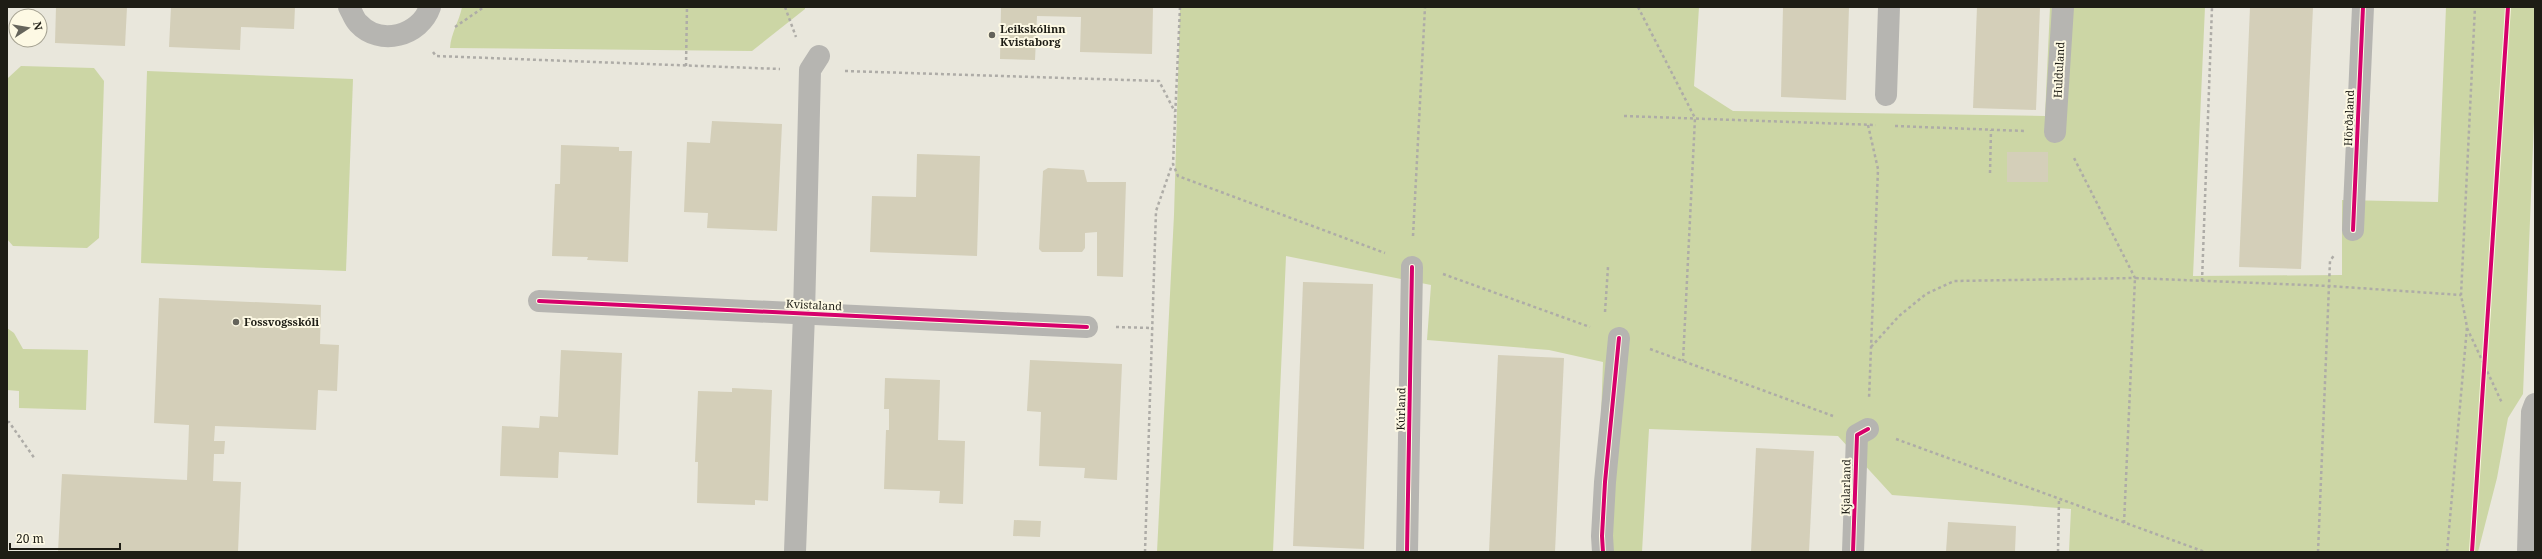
<svg xmlns="http://www.w3.org/2000/svg" width="2542" height="559" viewBox="0 0 2542 559" font-family="'Noto Serif',serif">
  <style>
    .green { fill: #ccd6a5 }
    .building { fill: #d4cfb9 }
    .lines { fill: none; stroke-linecap: round; stroke-linejoin: round }
    .path { stroke: #aeaca7; stroke-width: 2.5; stroke-dasharray: 3 3; stroke-linecap: butt }
    .service { stroke: #b6b5b1; stroke-width: 22 }
    .minor { stroke: #b6b5b1; stroke-width: 22 }
    .cycleway-casing { stroke: #fdf9e4; stroke-width: 6 }
    .cycleway { stroke: #d6006c; stroke-width: 4 }
    .poi-dot { fill: #65645b; stroke: #fdf9e4; stroke-width: 1.5 }
    .labels { text-anchor: middle; stroke-width: 4; stroke-linejoin: round; paint-order: stroke }
    .poi-label { font-size: 11px; font-weight: bold; fill: #1e1d15; stroke: #fdf9e4; text-anchor: start }
    .street-label { font-size: 11px; fill: #1e1d15; stroke: #fdf9e4 }
  </style>
  <rect width="100%" height="100%" fill="#e9e7dc"/>
  <g class="green">
    <path d="M462 7H805V9L752 51 450 48C451 33 459 22 462 7Z"/>
    <polygon points="1180,7 1699,7 1694,86 1733,111 2045,116 2050,7 2205,7 2193,276 2342,275 2342,200 2438,202 2446,7 2535,7 2535,97 2523,394 2508,418 2497,478 2478,552 2069,552 2071,509 1892,495 1838,436 1649,429 1642,552 1596,552 1603,362 1549,350 1427,340 1431,285 1286,256 1273,552 1157,552 1174,215"/>
    <polygon points="21,66 94,68 104,81 99,238 87,248 13,246 7,239 8,78"/>
    <polygon points="147,71 353,79 346,271 141,263"/>
    <polygon points="7,328 14,333 23,349 88,350 86,410 19,408 19,391 7,390"/>
  </g>
  <g class="building">
    <polygon points="56,7 127,7 125,46 55,43"/>
    <polygon points="171,7 295,7 294,29 241,27 240,50 169,47"/>
    <polygon points="1001,7 1153,7 1152,54 1080,52 1081,17 1037,16 1035,60 1000,59"/>
    <polygon points="1783,7 1849,7 1846,100 1781,97"/>
    <polygon points="1977,7 2040,7 2036,110 1973,108"/>
    <polygon points="2250,7 2313,7 2301,269 2239,267"/>
    <polygon points="712,121 782,124 777,231 707,228 708,213 684,212 687,142 710,143"/>
    <polygon points="561,145 619,147 619,151 632,151 628,262 587,260 588,257 552,256 555,184 560,184"/>
    <rect x="2007" y="152" width="41" height="30"/>
    <polygon points="917,154 980,156 977,256 870,252 872,196 916,197"/>
    <polygon points="1048,168 1084,170 1087,182 1126,182 1123,277 1097,276 1097,232 1085,233 1085,248 1082,252 1042,252 1039,249 1043,171"/>
    <polygon points="1303,282 1373,284 1364,549 1293,546"/>
    <polygon points="159,298 321,305 320,344 339,345 337,391 318,390 316,430 215,426 214,441 225,441 224,454 214,454 213,481 241,482 238,552 58,552 62,474 187,480 189,425 154,423"/>
    <polygon points="561,350 622,353 618,455 559,452 558,478 500,476 502,426 539,428 540,416 558,417"/>
    <polygon points="1498,355 1564,358 1555,552 1489,552"/>
    <polygon points="1030,360 1122,364 1117,480 1084,478 1085,468 1039,466 1041,412 1027,411"/>
    <polygon points="885,378 940,380 938,440 965,441 963,504 939,503 940,491 884,489 886,430 889,430 889,409 884,409"/>
    <polygon points="732,388 772,390 768,501 755,500 755,505 697,503 698,462 695,462 698,391 732,392"/>
    <polygon points="1756,448 1814,451 1809,552 1751,552"/>
    <polygon points="1014,520 1041,521 1040,537 1013,536"/>
    <polygon points="1948,522 2016,526 2015,552 1946,552"/>
  </g>
  <g class="lines">
    <g class="path">
      <polyline points="785,7 796,37"/>
      <polyline points="1180,7 1173,164 1178,176 1385,253"/>
      <polyline points="1638,7 1695,118 1683,361"/>
      <polyline points="455,27 484,7"/>
      <polyline points="433,52 436,56 780,69"/>
      <polyline points="686,66 687,7"/>
      <polyline points="845,71 1159,81 1175,112"/>
      <polyline points="1624,116 1876,125"/>
      <polyline points="1868,125 1878,169 1869,399"/>
      <polyline points="1895,126 2025,131"/>
      <polyline points="1990,173 1991,130"/>
      <polyline points="1413,236 1425,7"/>
      <polyline points="1443,274 1590,327"/>
      <polyline points="2202,281 2212,7"/>
      <polyline points="1605,312 1608,267"/>
      <polyline points="1116,327 1153,328"/>
      <polyline points="2467,328 2502,403"/>
      <polyline points="1871,347 1899,316 1926,294 1954,281 2135,278 2073,156"/>
      <polyline points="1650,349 1833,416"/>
      <polyline points="7,422 9,422 35,459"/>
      <polyline points="1896,439 2205,552"/>
      <polyline points="2124,523 2135,278 2329,286 2461,295"/>
      <polyline points="1145,552 1156,211 1172,165"/>
      <polyline points="2058,552 2059,499"/>
      <polyline points="2318,552 2330,261 2335,254"/>
      <polyline points="2447,552 2467,327 2461,295 2475,7"/>
    </g>
    <polyline class="service" points="2528,552 2532,412 2535,404"/>
    <g class="minor">
      <path d="M349 7C352 12 354 19 358 23 380 47 420 36 430 7"/>
      <polyline points="1886,95 1889,7"/>
      <polyline points="2055,132 2063,7"/>
      <polyline points="2353,230 2363,7"/>
      <polyline points="539,301 1087,327"/>
      <polyline points="795,552 804,314 810,70 819,56"/>
      <polyline points="1407,552 1412,267"/>
      <polyline points="1603,552 1602,536 1605,482 1619,338"/>
      <polyline points="1853,552 1857,435 1868,429"/>
    </g>
    <g class="cycleway-casing">
      <g id="cycleway">
        <polyline points="2353,230 2363,7"/>
        <polyline points="539,301 1087,327"/>
        <polyline points="1407,552 1412,267"/>
        <polyline points="1603,552 1602,536 1605,482 1619,338"/>
        <polyline points="1853,552 1857,435 1868,429"/>
        <polyline points="2472,552 2508,7"/>
      </g>
    </g>
    <use href="#cycleway" class="cycleway"/>
  </g>
  <g class="poi-dot">
    <circle cx="992" cy="35" r="4"/>
    <circle cx="236" cy="322" r="4"/>
  </g>
  <g class="labels">
    <g class="poi-label">
      <text x="1000" y="33">Leikskólinn<tspan x="1000" dy="13">Kvistaborg</tspan></text>
      <text x="244" y="326">Fossvogsskóli</text>
    </g>
    <g class="street-label">
      <text transform="translate(2059 70) rotate(-87)" y="4">Hulduland</text>
      <text transform="translate(2349 118) rotate(-88)" y="4">Hörðaland</text>
      <text transform="translate(814 305) rotate(3)" y="4">Kvistaland</text>
      <text transform="translate(1401 409) rotate(-89)" y="4">Kúrland</text>
      <text transform="translate(1846 487) rotate(-89)" y="4">Kjalarland</text>
    </g>
  </g>
  <rect width="2542" height="559" fill="none" stroke="#1e1d15" stroke-width="16"/>
  <g transform="translate(28 28) rotate(78)"><circle r="19" fill="#fdf9e4" stroke="#a4a191"/>
  <path d="M0-3L7 15L0 10L-7 15Z" fill="#65645b"/>
  <text y="-6" font-size="11" font-weight="bold" text-anchor="middle" fill="#1e1d15">N</text>
  </g>
  <path d="M10 543v6h110v-6" fill="none" stroke="#1e1d15" stroke-width="2"/>
  <text x="16" y="543" font-size="12" fill="#1e1d15" stroke="#fdf9e4" stroke-width="3" paint-order="stroke">20 m</text>
</svg>
